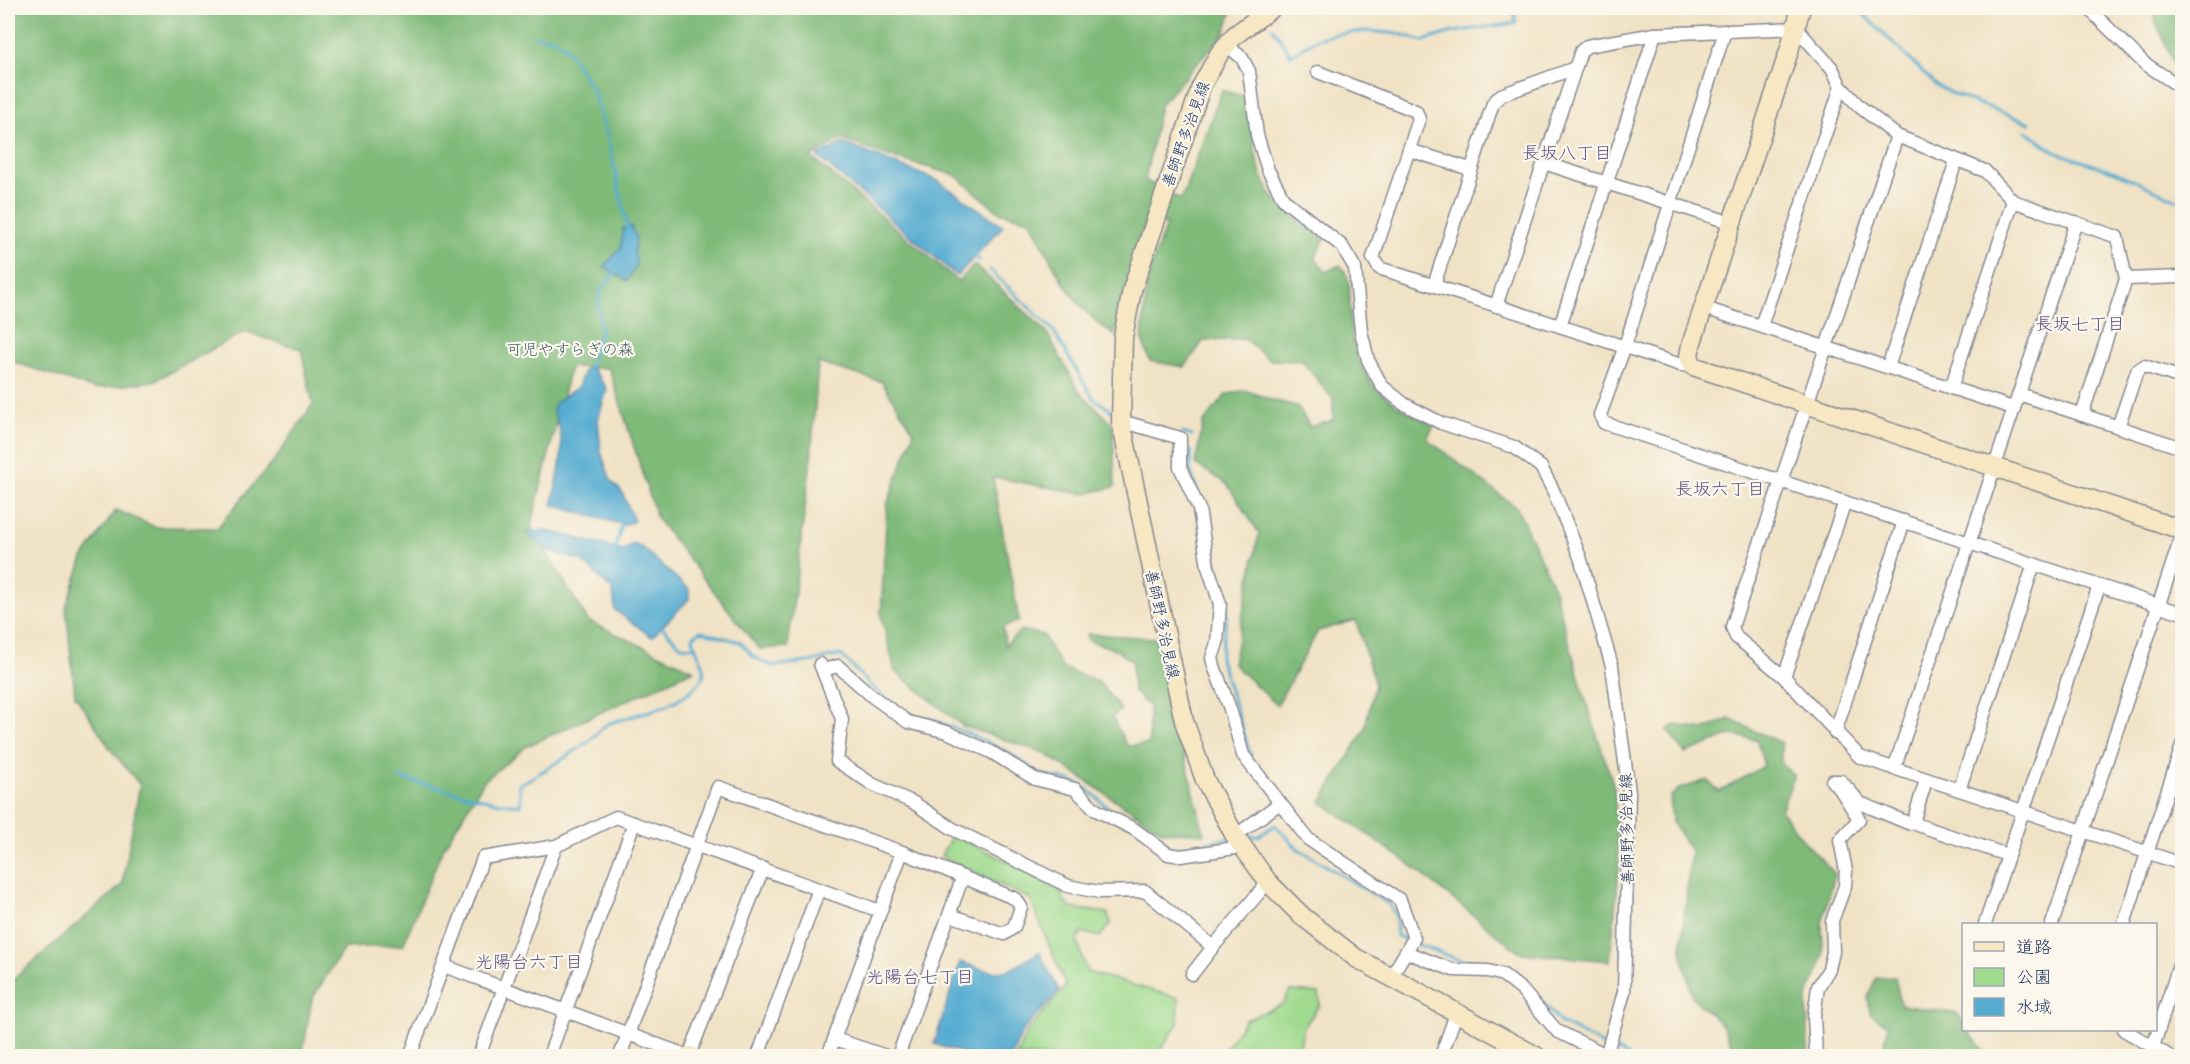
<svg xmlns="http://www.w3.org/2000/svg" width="2190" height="1064" viewBox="0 0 2190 1064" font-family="Mali,'Klee One',sans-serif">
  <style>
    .green { fill: #9fda8e; stroke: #5d8476; stroke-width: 1.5 }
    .forest { fill: #7fba79; stroke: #4d746c; stroke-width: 1.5 }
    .water { fill: #54acd1; stroke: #386e98; stroke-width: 1.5 }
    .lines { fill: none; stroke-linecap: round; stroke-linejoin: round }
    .stream { stroke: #54acd1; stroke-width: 3 }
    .street-casing { stroke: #868891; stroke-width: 15 }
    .secondary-casing { stroke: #868891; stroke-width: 21 }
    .street { stroke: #fff; stroke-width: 12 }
    .secondary { stroke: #f7e8c3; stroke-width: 18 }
    .labels { text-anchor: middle; stroke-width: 4.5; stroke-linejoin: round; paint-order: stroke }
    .street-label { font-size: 16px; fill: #1b2f5e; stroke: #fbf7ec }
    .park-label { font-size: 16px; fill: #3c5a6a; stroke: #fbf7ec }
    .neighbourhood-label { font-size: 18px; fill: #5a5486; stroke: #fbf7ec }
  </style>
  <rect width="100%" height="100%" fill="#fbf7ec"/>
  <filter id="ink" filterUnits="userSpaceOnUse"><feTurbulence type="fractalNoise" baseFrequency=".0167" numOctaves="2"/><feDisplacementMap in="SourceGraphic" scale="12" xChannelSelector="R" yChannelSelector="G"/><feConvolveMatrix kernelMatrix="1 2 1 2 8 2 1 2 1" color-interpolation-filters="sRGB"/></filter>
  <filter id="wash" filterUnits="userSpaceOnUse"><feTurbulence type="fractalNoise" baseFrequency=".008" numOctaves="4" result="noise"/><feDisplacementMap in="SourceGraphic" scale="24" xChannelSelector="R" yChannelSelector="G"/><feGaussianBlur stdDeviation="1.35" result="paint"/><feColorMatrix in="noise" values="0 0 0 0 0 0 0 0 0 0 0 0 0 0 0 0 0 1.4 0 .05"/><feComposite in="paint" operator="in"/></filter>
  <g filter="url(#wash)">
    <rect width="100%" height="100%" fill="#f0e2c4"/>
    <g class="green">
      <polygon points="952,835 1061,886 1063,899 1070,908 1107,913 1111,923 1100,937 1082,932 1077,940 1087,972 1179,998 1178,1024 1156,1056 1016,1056 1027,1032 1066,986 1030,899 941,856"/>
      <polygon points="1290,991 1319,993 1320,1004 1303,1029 1298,1056 1220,1056 1245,1020 1283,1004"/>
    </g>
    <g class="forest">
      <path d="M8 8H1233L1225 32 1160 105 1145 180 1181 200 1222 90 1249 98C1252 131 1254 180 1280 205 1293 218 1311 228 1325 239L1315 258 1326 272 1340 265C1353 280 1349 292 1350 312 1350 374 1380 401 1434 425L1427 439 1517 508 1553 586 1584 695 1614 787 1619 870 1610 961 1520 953 1408 863 1321 802 1364 731 1375 685 1356 620 1318 631 1277 705 1233 664 1259 533 1227 484 1195 464 1203 423 1226 395 1245 390 1271 400 1297 406 1310 427 1333 420V399L1302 361 1269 360 1245 339 1203 341 1185 367 1150 361 1142 340 1147 278 1166 225 1146 217 1115 335C1072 310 1052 263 1030 220L999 212 955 175 894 158 841 139 811 157 958 281 975 265 1046 331 1079 391 1113 424 1115 487 1084 494 993 477 1019 621 1003 627 1005 646 1021 630 1043 635 1062 668 1099 682 1121 710 1112 717 1127 746 1149 744V706L1133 691 1132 661 1116 650 1088 640 1087 634 1156 638 1204 834 1162 831 1044 753 963 726 895 671 881 615 887 505 914 432 882 382 818 363 811 459 788 647 759 649 657 519 609 368 570 367 531 527 588 621 694 670 527 746 484 781 442 850 403 945 344 948 312 999 302 1056H8V984L122 885 140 785 112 751 75 695 66 607 83 558 116 510 155 527 217 528 277 457 313 404 301 349 244 332 154 381 94 389 8 360Z"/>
      <polygon points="2150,8 2182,8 2182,81 2181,80"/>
      <polygon points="1729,719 1781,743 1781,763 1794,776 1781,811 1803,840 1835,874 1822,923 1823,954 1820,968 1807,997 1808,1056 1748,1056 1730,1042 1722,1025 1693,998 1681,951 1691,850 1672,822 1670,797 1679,789 1707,780 1719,792 1764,766 1757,740 1731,735 1685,753 1667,730 1675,725 1704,730"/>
      <polygon points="1895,977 1901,1005 1958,1014 1963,1022 1964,1030 1968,1030 1987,1056 1880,1056 1889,1027 1870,1013 1868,997 1876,978"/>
    </g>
    <g class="water">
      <polygon points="843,143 938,181 1003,226 957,276 817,156"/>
      <polygon points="631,226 636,238 634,253 637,264 627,281 604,267 621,247 623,228"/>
      <path d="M590 365 607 389 598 420 601 452 611 481 622 492 634 521 624 525 552 505C559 471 569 444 553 411L555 403 578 387 584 371Z"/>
      <polygon points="544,530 624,550 633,543 641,547 689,589 689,599 652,637 615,610 613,591 582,561 549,551 526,533"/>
      <path d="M1039 952 1059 991 1022 1032 1012 1056H972L934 1044 960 962C1004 976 1000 977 1039 952Z"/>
    </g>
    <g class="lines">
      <g class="stream">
        <polyline points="1857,8 1935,84 1950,93 2030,123"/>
        <polyline points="1273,28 1291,55 1317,39 1337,34 1367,31 1400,34 1423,41 1453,32 1516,23 1513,8"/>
        <polyline points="534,36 552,38 564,45 592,88 608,138 628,230"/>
        <polyline points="2026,131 2055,152 2115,172 2182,202"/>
        <polyline points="973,255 980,260"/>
        <polyline points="990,270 1053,330 1093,398 1115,413"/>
        <polyline points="589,368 601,328 598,303 601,291 616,271"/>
        <polyline points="1182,433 1192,436"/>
        <polyline points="1191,450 1190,470 1198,492"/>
        <polyline points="1206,516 1221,588"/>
        <polyline points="616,551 615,548 623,520"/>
        <polyline points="1225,603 1227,613 1220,659 1251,756"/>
        <polyline points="661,626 681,646 693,647"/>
        <polyline points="1265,773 1279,794"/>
        <path d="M1046 776C1058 778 1073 780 1083 787 1096 794 1104 807 1117 814"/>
        <path d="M399 778 500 803 521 805 519 785C542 772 564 759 585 744 594 738 601 727 610 723 637 714 689 705 703 676 708 665 693 649 693 637L700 631 740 642 754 657 772 666 808 662 841 655C862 676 881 699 907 714 914 718 926 717 934 720 969 734 1008 748 1037 773"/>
        <polyline points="1137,824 1173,849 1229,838"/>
        <polyline points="1245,837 1259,836 1275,825 1297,848 1389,904 1396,917 1397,936 1408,940"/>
        <polyline points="1414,943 1456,959 1498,966 1513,974 1527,984 1561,1023 1606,1047"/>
        <polyline points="1612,1049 1629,1056"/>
      </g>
    </g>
  </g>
  <g filter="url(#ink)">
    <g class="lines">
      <g class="street-casing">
        <g id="street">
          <polyline points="2088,8 2144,63 2182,88"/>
          <polyline points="1725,31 1625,346 1600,415 1604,423 2182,613"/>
          <polyline points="1227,45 1242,58 1249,71 1257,135 1268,170 1284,200 1342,246 1355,268 1361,331 1368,360 1382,386 1404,404 1441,423 1514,447 1541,467 1553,490 1580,557 1612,666 1629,792 1624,992 1606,1056"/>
          <polyline points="1318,72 1416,111 1419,119 1373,258 1379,268 1681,365 1693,366"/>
          <polyline points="1897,136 1732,627 1736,637 1784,677 1860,757 2182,864"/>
          <polyline points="1409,150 1470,169"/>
          <polyline points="1544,163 1732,223"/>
          <polyline points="2126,279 2182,277"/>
          <polyline points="1434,285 1493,103 1501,95 1575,68"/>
          <polyline points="1496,306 1581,51 1587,46 1655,34 1796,28 1832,68 1841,87 1859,106 1897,136 1985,171 2013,201 2117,237 2126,279 2082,415"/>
          <polyline points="1704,308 2013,408"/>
          <polyline points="1560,326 1655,34"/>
          <polyline points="1761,326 1841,87"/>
          <polyline points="1888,367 1956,161"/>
          <polyline points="1951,388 2013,201"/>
          <polyline points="2019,394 2182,448"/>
          <polyline points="1121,421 1180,438 1180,467 1199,509 1208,567 1220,604 1217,643 1212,658 1214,666 1230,709 1243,755 1308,839 1400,900 1414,938 1391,977"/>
          <polyline points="2118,427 2137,371 2144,366 2182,378"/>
          <polyline points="820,664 842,719 837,761 872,784 914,803 953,829 1068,886 1099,892 1145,891 1213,947 1268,882"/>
          <polyline points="823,670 838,666 873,697 908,722 947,732 991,752 1035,779 1075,789 1096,810 1134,829 1168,854 1181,856 1242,847"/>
          <polyline points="1784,677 1845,502"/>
          <polyline points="1835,733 1904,521"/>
          <polyline points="1894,769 2076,222"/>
          <polyline points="1926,780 1914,819 1918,825 2007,855"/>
          <polyline points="1959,790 2034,564"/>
          <polyline points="1235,836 1280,803"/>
          <polyline points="1985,924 2099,586"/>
          <polyline points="2052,924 2182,535"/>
          <polyline points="2124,924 2182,746"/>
          <polyline points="1406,952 1453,970 1488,971 1503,975 1522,990 1557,1031 1608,1056"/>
          <polyline points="444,966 688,1056"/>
          <polyline points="1192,974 1213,947"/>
          <polyline points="2124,1030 2169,1056"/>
          <polyline points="835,1039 886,1056"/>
          <polyline points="2153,1047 2182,956"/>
          <polyline points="410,1056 483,858 556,846 616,817 880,911"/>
          <polyline points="479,1056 556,846"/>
          <polyline points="549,1056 634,823"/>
          <polyline points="620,1056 718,787 902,852 1016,899 1021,907 1014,927 1004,934 950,915"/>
          <polyline points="689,1056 763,868"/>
          <polyline points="758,1056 819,889"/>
          <polyline points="828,1056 902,852"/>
          <polyline points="898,1056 962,879"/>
          <polyline points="1441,1056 1456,1014"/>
          <polyline points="1816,1056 1814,1016 1818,987 1829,969 1833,952 1832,921 1845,886 1846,871 1840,840 1859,819 1840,789 1832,781 1841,781 1860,803 1908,823 1916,822"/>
        </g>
      </g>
      <g class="secondary-casing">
        <g id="secondary">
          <polyline points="1272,8 1235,35 1219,54 1201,87 1132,290 1123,337 1121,421 1184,721 1205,780 1235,836 1268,882 1302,916 1356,958 1536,1056"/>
          <polyline points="1801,8 1789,51 1691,345 1689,356 1693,366 2182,530"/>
          <polyline points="689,1056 691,1056"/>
        </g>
      </g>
      <use href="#street" class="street"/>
      <use href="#secondary" class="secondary"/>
    </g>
  </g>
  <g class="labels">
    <g class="street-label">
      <text transform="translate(1185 134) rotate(-70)" y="6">善師野多治見線</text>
      <text transform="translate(1163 624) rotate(78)" y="6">善師野多治見線</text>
      <text transform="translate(1626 829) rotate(-91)" y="6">善師野多治見線</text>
    </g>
    <g class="park-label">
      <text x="570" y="355">可児やすらぎの森</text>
    </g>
    <g class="neighbourhood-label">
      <text x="1567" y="159">長坂八丁目</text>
      <text x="2080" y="330">長坂七丁目</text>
      <text x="1720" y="495">長坂六丁目</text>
      <text x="529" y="968">光陽台六丁目</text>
      <text x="920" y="983">光陽台七丁目</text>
    </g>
  </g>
  <rect width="2190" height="1064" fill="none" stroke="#fbf7ec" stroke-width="30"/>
  <rect x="1962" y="923" width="195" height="108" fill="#fbf7ec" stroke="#a1a7b3" stroke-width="1.5"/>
  <rect x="1974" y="942" width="30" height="9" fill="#f7e8c3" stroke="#a1a7b3" stroke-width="1.5"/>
  <text x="2016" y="953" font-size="18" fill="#1b2f5e">道路</text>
  <rect x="1974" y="968" width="30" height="18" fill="#9fda8e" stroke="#a1a7b3" stroke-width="1.5"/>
  <text x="2016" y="983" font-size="18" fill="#1b2f5e">公園</text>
  <rect x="1974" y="998" width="30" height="18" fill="#54acd1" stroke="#a1a7b3" stroke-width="1.5"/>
  <text x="2016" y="1013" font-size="18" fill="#1b2f5e">水域</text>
</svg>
